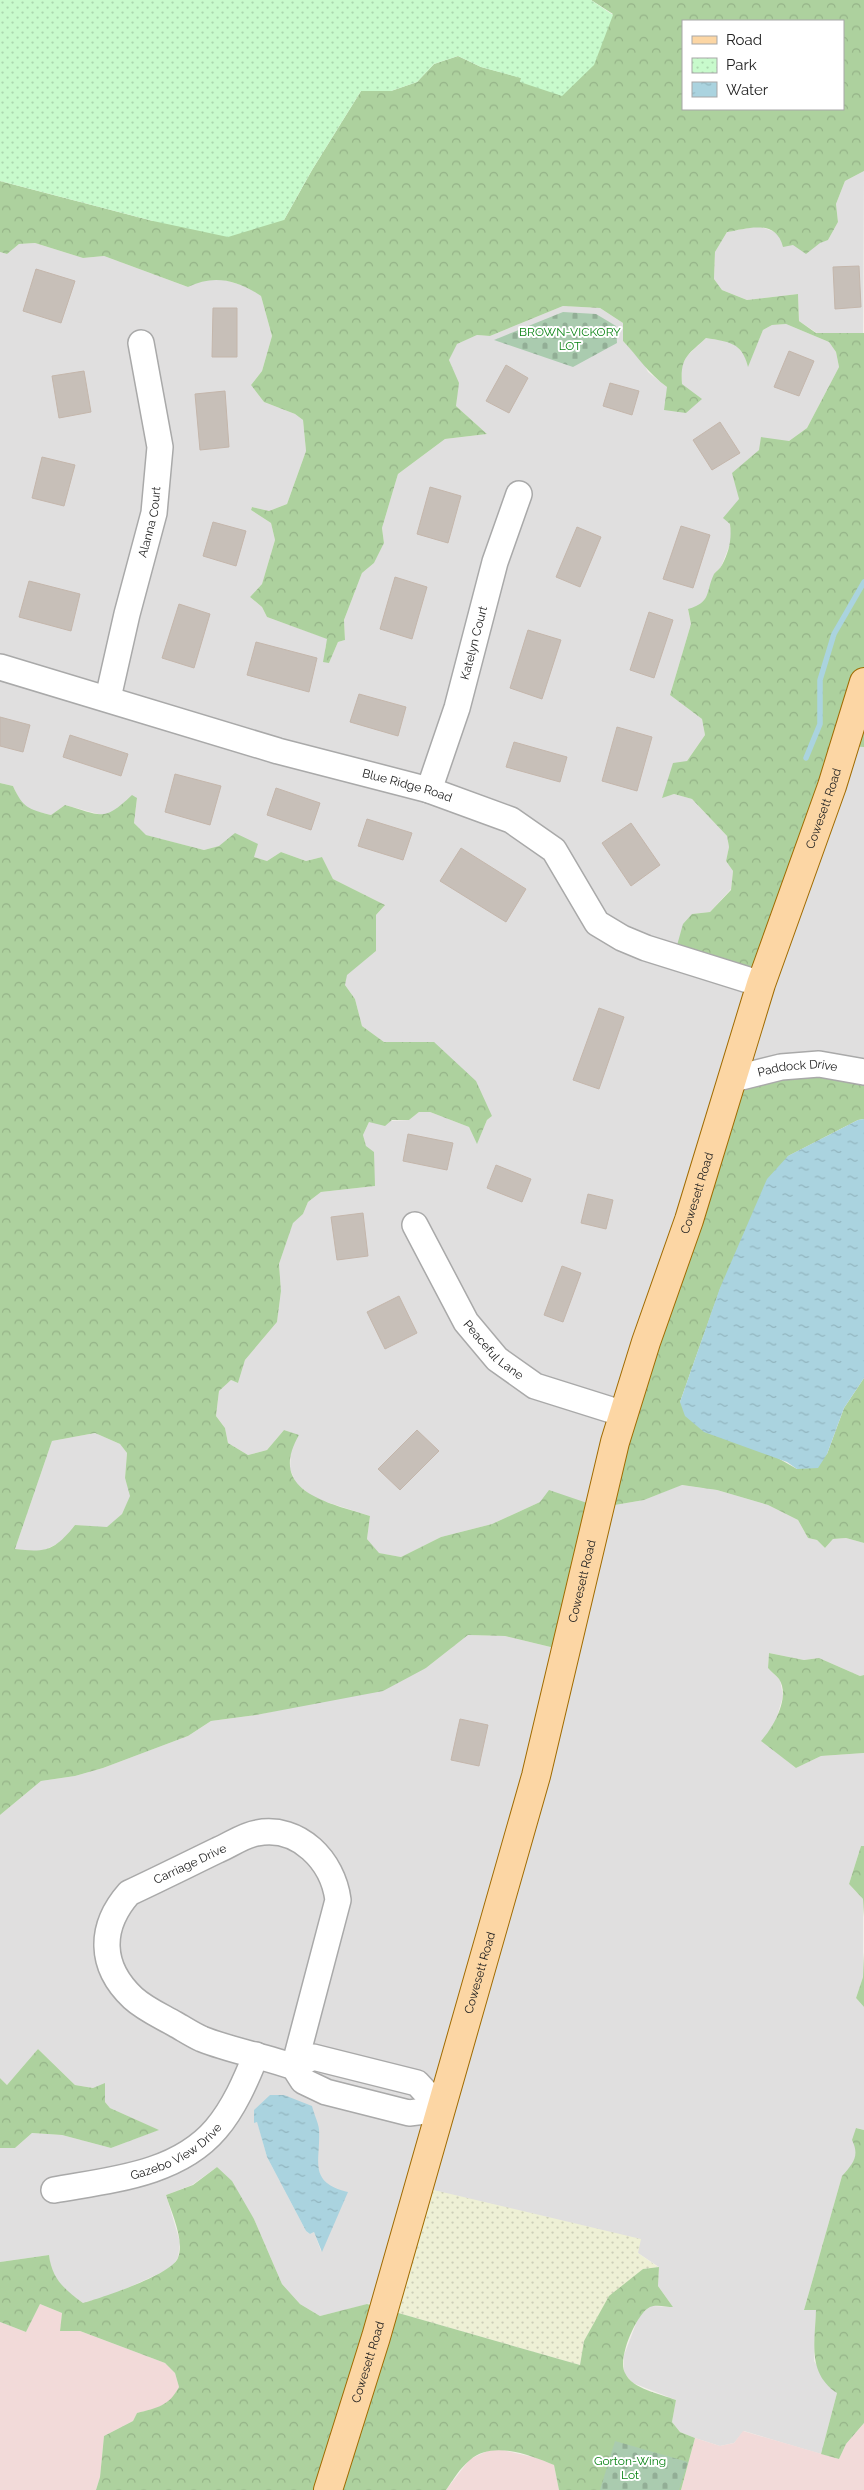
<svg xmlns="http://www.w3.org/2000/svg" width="864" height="2490" viewBox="0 0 864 2490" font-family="Raleway,sans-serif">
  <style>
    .residential { fill: #e0dfdf; fill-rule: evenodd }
    .commercial { fill: #f2dad9 }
    .farmland { fill: url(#farmland-dots) }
    .forest { fill: url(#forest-crowns); fill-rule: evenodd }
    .cemetery { fill: url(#cemetery-stones) }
    .park { fill: url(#park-dots) }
    .water { fill: url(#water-ripples) }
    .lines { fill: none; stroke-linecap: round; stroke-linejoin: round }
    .stream { stroke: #aad3df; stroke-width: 5.5 }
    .building { fill: #c7bfb8; stroke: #c4b6ab }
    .minor-casing { stroke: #a9a9a9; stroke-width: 28 }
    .major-casing { stroke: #a06b00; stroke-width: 30 }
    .minor { stroke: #fff; stroke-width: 25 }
    .major { stroke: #fcd6a4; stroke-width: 28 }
    .labels { text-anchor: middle; stroke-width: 4; stroke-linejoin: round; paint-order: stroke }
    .park-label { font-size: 12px; fill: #0c8416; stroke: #fff }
    .street-label { font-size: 12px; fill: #222; stroke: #fff }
  </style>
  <defs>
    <pattern id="farmland-dots" width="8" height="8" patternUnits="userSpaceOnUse" patternTransform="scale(1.25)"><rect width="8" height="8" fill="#eef0d5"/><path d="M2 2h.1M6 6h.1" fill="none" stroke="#ccceb7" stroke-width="1.8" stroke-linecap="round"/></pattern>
    <pattern id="forest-crowns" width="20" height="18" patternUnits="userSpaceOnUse" patternTransform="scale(1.25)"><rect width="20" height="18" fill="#add19e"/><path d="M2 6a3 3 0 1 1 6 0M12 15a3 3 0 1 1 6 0" fill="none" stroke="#95b388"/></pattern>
    <pattern id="cemetery-stones" width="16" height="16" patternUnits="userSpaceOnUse" patternTransform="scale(1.25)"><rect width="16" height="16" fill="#aacbaf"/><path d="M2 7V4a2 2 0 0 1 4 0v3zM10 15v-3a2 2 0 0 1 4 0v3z" fill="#92ae96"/></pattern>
    <pattern id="park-dots" width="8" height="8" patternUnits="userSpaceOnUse" patternTransform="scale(1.25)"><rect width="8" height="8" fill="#c8facc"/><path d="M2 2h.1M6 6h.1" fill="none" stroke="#acd6af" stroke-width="1.8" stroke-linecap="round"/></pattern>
    <pattern id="water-ripples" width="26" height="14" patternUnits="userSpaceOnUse" patternTransform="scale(1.25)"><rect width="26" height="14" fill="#aad3df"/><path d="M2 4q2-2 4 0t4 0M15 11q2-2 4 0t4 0" fill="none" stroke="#92b5bf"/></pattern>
  </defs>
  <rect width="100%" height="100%" fill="#f2efe9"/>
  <g class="residential">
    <polygon points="864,171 863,334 817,333 799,321 798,294 747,300 722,290 714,279 715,252 727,232 759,226 775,232 781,238 792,245 828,240 838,222 836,204 845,181"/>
    <polygon points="35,243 83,258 104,256 188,287 200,281 218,278 248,287 261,296 272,336 262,371 251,385 264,402 295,414 303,420 306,451 287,504 269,511 252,507 251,510 271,523 275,540 262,584 250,597 262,607 267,617 328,639 325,648 329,663 338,642 345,640 344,620 362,573 374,563 384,543 382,528 398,474 445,439 487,434 456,406 458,383 449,360 456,344 477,335 490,336 563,306 600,308 623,323 623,341 644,364 648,372 667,387 682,384 681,367 687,356 706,338 733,342 745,356 748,366 763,330 772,325 786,324 829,342 836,352 839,367 807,428 789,441 759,450 733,473 739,499 730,524 732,539 721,567 715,573 707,598 699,606 688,610 691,624 670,695 702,719 705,735 662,797 674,794 692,799 727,836 729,847 726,861 733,871 731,889 710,912 692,914 759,984 843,746 864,747 864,1073 596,1506 540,1502 492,1524 441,1537 401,1557 378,1553 367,1539 370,1516 314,1498 296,1483 290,1469 291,1449 298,1435 284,1430 267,1450 248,1455 228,1443 225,1428 216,1416 219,1391 231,1380 238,1383 245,1360 277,1322 281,1291 279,1264 293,1222 303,1214 308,1202 321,1192 375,1186 363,1135 369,1122 409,1120 419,1112 430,1112 469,1127 477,1143 487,1120 492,1116 434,1042 384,1042 362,1026 355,999 345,985 346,975 376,951 376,915 385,905 333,879 322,857 306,861 281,852 267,861 253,857 258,844 219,846 204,850 145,835 134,823 137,798 115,811 102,815 65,805 51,815 27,809 19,799 13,786 0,783 0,252 7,254 19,244"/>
    <polygon points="95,1433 120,1444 127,1453 125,1478 131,1496 122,1514 107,1528 75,1525 61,1542 40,1552 15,1549 52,1441"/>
    <path d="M681 1485 717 1490 768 1505 798 1520 808 1538 817 1540 825 1548 833 1539 846 1538 864 1543V1675L860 1676 819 1658 804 1660 769 1653 768 1668 780 1680 783 1696 774 1727 762 1741 796 1768 821 1756 864 1753V1846H861L849 1884 863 1899V1977L856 1998 864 2007V2130L857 2128V2150L855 2163 842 2176 804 2310H816L814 2361 837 2393 821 2454 744 2431 734 2443 720 2446 695 2438 680 2432 672 2422 676 2400 633 2383 624 2373V2355L639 2316 651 2306 673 2307 658 2286 659 2267 638 2253 380 2301 320 2316 300 2304 282 2284 254 2219 217 2167 192 2185 166 2195 180 2242 178 2258 171 2268 110 2296 83 2303 61 2287 51 2269 49 2255 0 2262V2148H15L32 2133 62 2135 111 2148 158 2130 110 2108 93 2088 75 2085 38 2049 7 2085 0 2078V1815L41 1781 75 1776 103 1768 188 1736 211 1721 256 1715 337 1698 426 1668 468 1635 505 1636 563 1650 609 1506 644 1500ZM257 2121 319 2128 317 2165 322 2180 334 2189 347 2192 321 2251 314 2232 310 2234 306 2231 267 2157Z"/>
  </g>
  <g class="commercial">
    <polygon points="40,2304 62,2313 60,2331 80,2331 165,2363 175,2373 179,2387 172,2400 157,2408 137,2413 133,2421 104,2436 100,2477 96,2490 0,2490 0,2322 26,2332"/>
    <polygon points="864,2423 864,2490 681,2490 695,2438 720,2446 734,2443 743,2431 839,2459 846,2444"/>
    <polygon points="494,2448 537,2458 554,2465 559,2490 446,2490 470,2459"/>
  </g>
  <polygon class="farmland" points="421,2187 641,2239 638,2253 658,2267 643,2269 584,2341 580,2365 367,2304 380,2301"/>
  <g class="forest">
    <path d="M591 0H864V171L845 181 836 204 838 222 828 240 820 243 806 254 793 245 783 247C776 219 749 228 727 232L715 252 714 279 722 290 747 300 798 294 799 321 816 333H864V747L843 746 763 979 674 956 683 924 692 914 710 912 731 890 733 871 726 861 729 847 727 836 692 799 674 794 662 798 673 763 687 761 705 735 702 719 670 695 691 624 688 609C712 602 705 593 714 574 716 571 720 569 722 565 729 552 732 539 730 524L723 518 739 499 732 473 759 450 761 437 789 441 807 428 839 367 836 352 829 342 786 324 772 325 763 330 748 367C742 342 729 342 706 338 688 355 680 357 682 384L702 399 686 413 664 410 667 387C649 374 638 357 623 341V323L600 308 563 306 490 336 477 335 457 344 449 360 459 383 456 406 487 434 445 439 398 474 382 528 384 543 374 563 362 573 344 620 345 640 338 642 329 663 323 662 327 639 267 617 262 607 250 597 262 584 275 540 271 523 251 510 252 507 269 511 287 504 306 451 303 420 295 414 264 402 251 385 262 371 272 336 261 296C238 280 213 274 188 287L104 256 83 258 35 243 19 244 7 254 0 252V181L153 221 284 220 312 170 361 91H391L417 82 434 64 458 56 481 67 522 78 520 82 613 14ZM683 21H843V109H683Z"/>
    <path d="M0 783 13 786C23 808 28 809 51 815L65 805C101 815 103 823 132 795L137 798 134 823 146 835 204 850 219 846 235 833 258 844 254 857 267 861 281 852 306 861 322 857 333 879 385 905 376 915V951L347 975 345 985 355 999 362 1026 384 1042H434L476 1081 492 1116 487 1120 477 1144 469 1127 430 1112H419L409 1120H392L385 1126 369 1122 363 1135 366 1146 374 1152 375 1186 321 1192 308 1202 303 1214 293 1223 279 1264 281 1291 277 1322 245 1360 238 1383 231 1380 219 1391 216 1416 225 1428 228 1443 248 1455 267 1450 284 1430 299 1435C266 1492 330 1503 370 1516L367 1539 379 1553 401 1557 441 1537 492 1524 540 1502 549 1490 596 1506 735 1077 864 1073V1119L858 1120 788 1156 720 1289 680 1402 797 1469 827 1454 844 1408 864 1378V1543L846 1538 833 1539 825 1548 817 1540 808 1538 798 1520 768 1505 717 1490 682 1485 644 1500 609 1506 563 1650 505 1636 468 1635 426 1668 383 1691 256 1715 211 1721 188 1736 103 1768 75 1776 41 1781 0 1815ZM95 1433 120 1444 127 1453 125 1478 130 1496 122 1514 107 1527 75 1525C55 1550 47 1553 15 1549L52 1441Z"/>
    <path d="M769 1653 804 1660 819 1658 860 1676 864 1675V1753L821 1756 796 1768 761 1741C773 1728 791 1697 779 1679 776 1675 771 1672 768 1668Z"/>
    <polygon points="861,1846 864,1846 864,1917 863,1899 849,1884"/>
    <polygon points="864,1952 864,2007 856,1998 863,1977"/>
    <polygon points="38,2049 75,2085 93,2088 105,2083 105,2102 110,2108 159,2130 111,2148 62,2135 32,2133 15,2148 0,2148 0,2078 7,2085"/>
    <path d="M856 2128 864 2130V2423L846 2444 839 2459 821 2454 837 2393C807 2373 815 2342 816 2310H804L842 2176C853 2164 860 2156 852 2140Z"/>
    <path d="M217 2167 232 2181 254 2219 282 2284 300 2304 320 2316 367 2304 580 2365 584 2341 609 2296 643 2269 659 2267 658 2286 673 2307C667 2307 656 2304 650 2307 636 2314 617 2359 625 2373 632 2389 661 2394 676 2400L672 2422 680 2432 695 2438 681 2490H559L554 2465C530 2455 492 2440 470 2460 460 2468 453 2480 446 2490H96L100 2477 104 2436 133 2421 137 2413C157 2408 169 2406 179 2387L175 2373 165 2363 80 2331H60L62 2313 40 2304 26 2332 0 2322V2262L49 2255C52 2279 64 2289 83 2303 101 2298 171 2275 178 2258 185 2240 171 2212 166 2195L193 2185Z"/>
  </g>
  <g class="cemetery">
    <polygon points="563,312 596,314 616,326 617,343 573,367 494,340"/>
    <polygon points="615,2441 688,2462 679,2490 600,2490"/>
  </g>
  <polygon class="park" points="0,0 591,0 613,15 594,65 562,96 520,82 521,78 481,67 458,56 434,64 417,82 391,91 361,91 312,170 284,220 228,237 153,221 0,181"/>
  <g class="water">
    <polygon points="864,1119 864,1378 844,1408 827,1454 818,1468 797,1469 787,1462 704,1432 685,1416 680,1402 720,1288 767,1179 788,1156 858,1120"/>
    <path d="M270 2095H284L312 2106C314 2114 318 2122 319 2129 321 2161 307 2182 348 2192L322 2252 314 2232 310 2234 306 2231 267 2157 257 2122 254 2123V2110Z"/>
  </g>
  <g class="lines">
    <polyline class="stream" points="806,758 820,724 820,680 834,634 864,582"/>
  </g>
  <g class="building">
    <polygon points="859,266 861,307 835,309 833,267"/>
    <polygon points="36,269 75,281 61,323 23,311"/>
    <polygon points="213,308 237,308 237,357 212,357"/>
    <polygon points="789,351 814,361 799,396 774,387"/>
    <polygon points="506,365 528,378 509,413 486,401"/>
    <polygon points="84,371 91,412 59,418 52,376"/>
    <polygon points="610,383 639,391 632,415 603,406"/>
    <polygon points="225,391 229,447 200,450 195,394"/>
    <polygon points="720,422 740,453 712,470 693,440"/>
    <polygon points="42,457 75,465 64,506 32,498"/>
    <polygon points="430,487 461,496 448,543 417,534"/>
    <polygon points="213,522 246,531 236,566 203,556"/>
    <polygon points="681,526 710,535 693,588 663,579"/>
    <polygon points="577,527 601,537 580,587 556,577"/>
    <polygon points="395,577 427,587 412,639 380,629"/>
    <polygon points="29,581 80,594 71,631 19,617"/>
    <polygon points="179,604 210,614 194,668 162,658"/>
    <polygon points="649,612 673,620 654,678 630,670"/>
    <polygon points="528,630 561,640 542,699 510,688"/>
    <polygon points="256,642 317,658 309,692 247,675"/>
    <polygon points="359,694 406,707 398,736 350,722"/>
    <polygon points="0,717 30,725 23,752 0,746"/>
    <polygon points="617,727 652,737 637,791 602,781"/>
    <polygon points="70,735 128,754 121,776 63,757"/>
    <polygon points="514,742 567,757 560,782 506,767"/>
    <polygon points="175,774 221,786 210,825 165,812"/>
    <polygon points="276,788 320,803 311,830 267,815"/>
    <polygon points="367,819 412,833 403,860 358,846"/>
    <polygon points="631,823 660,865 631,886 602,843"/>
    <polygon points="461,848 526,889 506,922 440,881"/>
    <polygon points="599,1008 624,1017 599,1089 573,1080"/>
    <polygon points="408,1134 453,1143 447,1170 403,1161"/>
    <polygon points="496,1165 531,1179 522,1202 487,1188"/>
    <polygon points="588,1194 613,1200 606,1229 581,1223"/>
    <polygon points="363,1213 368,1256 337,1260 331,1217"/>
    <polygon points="562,1266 581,1273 563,1322 544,1315"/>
    <polygon points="399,1296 417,1333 385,1349 367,1312"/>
    <polygon points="417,1430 439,1451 400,1490 378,1469"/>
    <polygon points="460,1719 488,1725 479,1766 451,1760"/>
  </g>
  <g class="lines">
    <g class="minor-casing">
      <g id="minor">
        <path id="s1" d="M0 667 278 751 429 790 511 820 554 850 597 923 622 938 646 948 761 984"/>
        <path id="s2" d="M108 698 127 614 154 513 160 447 141 343"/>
        <path id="s3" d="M429 790 457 708 495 562 519 494"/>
        <path id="s4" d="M733 1079 781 1067 819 1064 864 1072"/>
        <path id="s5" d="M415 1225 466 1322 497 1359 535 1386 624 1414"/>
        <path d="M294 2067 338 1900C333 1861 299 1825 257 1833 244 1835 230 1845 218 1850 189 1864 159 1879 129 1893 99 1927 99 1966 133 1998 145 2009 161 2016 175 2024 184 2029 193 2035 202 2039 232 2051 264 2056 294 2067L303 2081 326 2092 409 2113 441 2109"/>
        <polyline points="294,2067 313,2057 417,2083 441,2109"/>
        <path id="s6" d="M54 2190C109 2180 177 2175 216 2129 234 2108 246 2080 256 2055"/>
      </g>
    </g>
    <g class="major-casing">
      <g id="major">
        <path id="s7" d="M328 2490 376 2337 536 1776 615 1442 646 1342 689 1220 761 984 832 786 864 682"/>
      </g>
    </g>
    <use href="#minor" class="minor"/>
    <use href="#major" class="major"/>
  </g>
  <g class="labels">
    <g class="park-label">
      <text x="570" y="336">BROWN-VICKORY<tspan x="570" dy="14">LOT</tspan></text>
      <text x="630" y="2465">Gorton-Wing<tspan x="630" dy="14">Lot</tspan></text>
    </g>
    <g class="street-label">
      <text dy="4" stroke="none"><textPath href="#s2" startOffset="181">Alanna Court</textPath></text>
      <text dy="4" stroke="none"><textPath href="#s3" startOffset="154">Katelyn Court</textPath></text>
      <text dy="4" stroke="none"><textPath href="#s1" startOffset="424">Blue Ridge Road</textPath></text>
      <text dy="4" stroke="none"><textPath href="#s7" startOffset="1754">Cowesett Road</textPath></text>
      <text dy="4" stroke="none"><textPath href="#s4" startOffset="66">Paddock Drive</textPath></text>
      <text dy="4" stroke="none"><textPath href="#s7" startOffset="1349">Cowesett Road</textPath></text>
      <text dy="4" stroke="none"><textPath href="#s5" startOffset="149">Peaceful Lane</textPath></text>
      <text dy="4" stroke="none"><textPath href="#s7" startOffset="944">Cowesett Road</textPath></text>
      <text transform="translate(190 1864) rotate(-25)" y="4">Carriage Drive</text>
      <text dy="4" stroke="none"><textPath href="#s7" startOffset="539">Cowesett Road</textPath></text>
      <text dy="4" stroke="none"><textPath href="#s6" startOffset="130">Gazebo View Drive</textPath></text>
      <text dy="4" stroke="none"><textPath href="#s7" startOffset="134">Cowesett Road</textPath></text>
    </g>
  </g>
  <rect x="682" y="20" width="162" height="90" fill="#ffffff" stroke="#a7a7a7"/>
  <rect x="692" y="36" width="25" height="8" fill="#fcd6a4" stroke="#a7a7a7"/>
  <text x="726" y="45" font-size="15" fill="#222222">Road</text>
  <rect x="692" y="58" width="25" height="15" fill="url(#park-dots)" stroke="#a7a7a7"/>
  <text x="726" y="70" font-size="15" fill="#222222">Park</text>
  <rect x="692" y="82" width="25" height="15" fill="url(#water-ripples)" stroke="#a7a7a7"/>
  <text x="726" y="95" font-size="15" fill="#222222">Water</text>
</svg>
